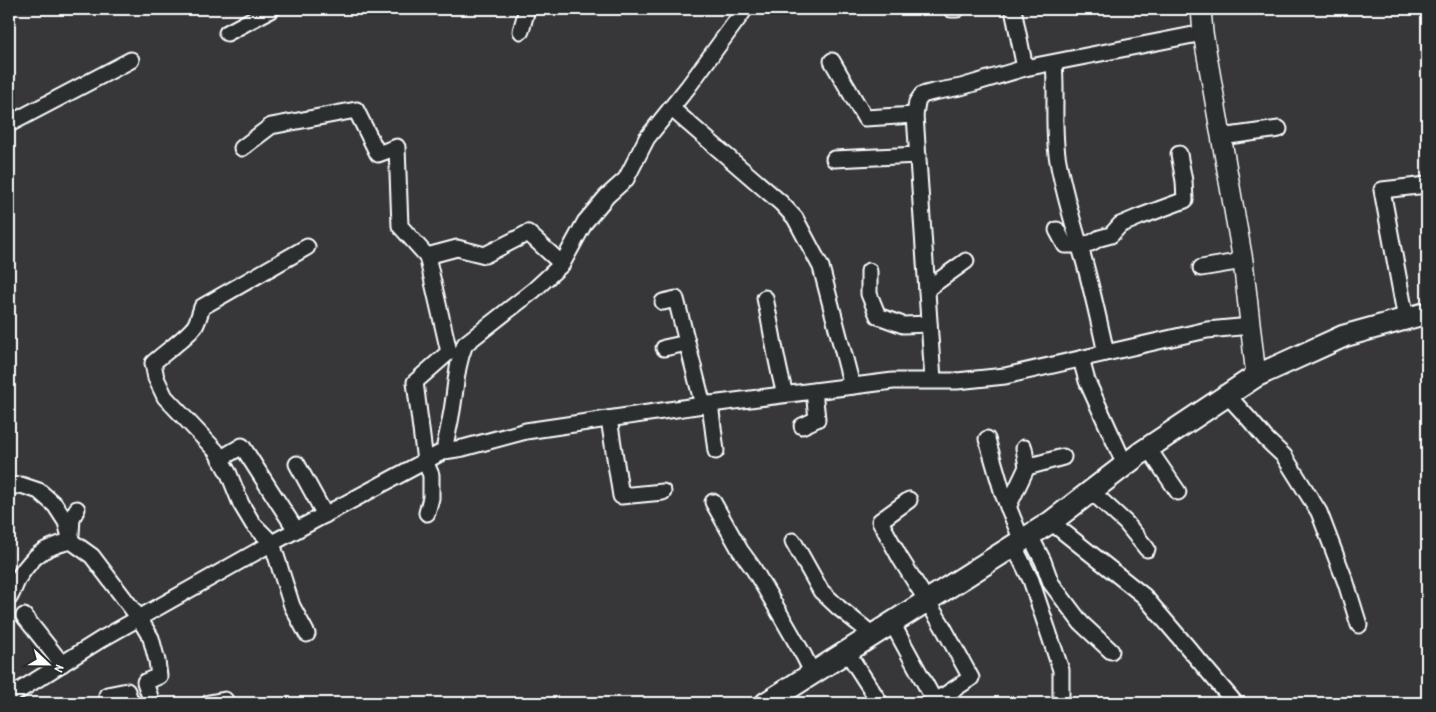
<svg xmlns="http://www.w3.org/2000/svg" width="1436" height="712" viewBox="0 0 1436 712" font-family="Dekko,sans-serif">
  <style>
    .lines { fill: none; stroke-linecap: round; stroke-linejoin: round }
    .minor-casing { stroke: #fff; stroke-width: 19 }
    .tertiary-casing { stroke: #fff; stroke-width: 22 }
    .secondary-casing { stroke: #fff; stroke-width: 25 }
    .minor { stroke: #2a2d2e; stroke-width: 15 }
    .tertiary { stroke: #2a2d2e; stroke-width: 19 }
    .secondary { stroke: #2a2d2e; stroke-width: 21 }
  </style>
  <rect width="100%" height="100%" fill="#37373a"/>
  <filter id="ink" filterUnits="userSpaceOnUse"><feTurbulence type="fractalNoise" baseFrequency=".02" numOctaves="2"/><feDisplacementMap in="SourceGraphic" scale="10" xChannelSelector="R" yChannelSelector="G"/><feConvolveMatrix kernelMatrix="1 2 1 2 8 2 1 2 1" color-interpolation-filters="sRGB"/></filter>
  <g filter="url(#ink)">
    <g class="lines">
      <g class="minor-casing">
        <g id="minor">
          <polyline points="951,9 957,9"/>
          <polyline points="1013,9 1025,68"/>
          <polyline points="521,31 527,9"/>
          <polyline points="227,33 272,9"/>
          <polyline points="832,61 865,118 915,115"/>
          <path d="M1054 63C1057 96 1052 129 1058 161 1064 194 1074 226 1083 257 1092 289 1099 321 1106 353"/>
          <polyline points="671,108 781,203 795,218 821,267 852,386"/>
          <polyline points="9,124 131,60"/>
          <polyline points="1221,137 1279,129"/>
          <polyline points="242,148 271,126 356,110 378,154 397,147 400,226 427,256 449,352 415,382 425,461 431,475 431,498 427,513"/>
          <polyline points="834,159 918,155"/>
          <polyline points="1057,230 1065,245 1079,245 1091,243 1100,238 1111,235 1120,225 1139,217 1185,200 1184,181 1179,154"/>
          <polyline points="427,256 457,248 485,255 528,233 562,264"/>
          <polyline points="1201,268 1243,261"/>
          <polyline points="869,271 869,294 878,316 903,325 929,324"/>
          <polyline points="927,289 966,261"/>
          <path d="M765 298C772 330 776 363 785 394"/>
          <polyline points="663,302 676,299 703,405"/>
          <polyline points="1406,319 1382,190 1427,185"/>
          <polyline points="664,348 687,343"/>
          <polyline points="1081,359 1087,381 1125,465"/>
          <polyline points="933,380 915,115 917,102 922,95 933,92 961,87 1025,68 1203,33"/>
          <polyline points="1228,396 1249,419 1266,439 1284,456 1319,512 1346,583 1359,625"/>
          <polyline points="710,404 716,451"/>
          <polyline points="609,419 621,496 663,492"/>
          <polyline points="802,426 817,419 814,391"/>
          <polyline points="987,439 1003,494 1022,541"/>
          <polyline points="1024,448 1027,467"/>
          <polyline points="1148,448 1178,492"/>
          <path d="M444 451C446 439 449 428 451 416 456 392 455 368 465 344L534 290 562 264 585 222 607 196 626 179 647 138 688 87 745 9"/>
          <polyline points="220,459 242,446 296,530"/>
          <polyline points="297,464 325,515"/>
          <polyline points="9,487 21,485 39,491 55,505 66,522 71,541"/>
          <polyline points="1091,491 1126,523 1147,549"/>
          <polyline points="713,502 740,550 753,568 772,600 804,656 813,674"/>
          <polyline points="1008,507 1027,467 1063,457"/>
          <polyline points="1051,522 1144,596 1235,703"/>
          <polyline points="71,534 72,518 77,509"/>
          <polyline points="1030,536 1043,561 1051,583 1081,623 1111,651"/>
          <polyline points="793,541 821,591 839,608 873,635"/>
          <polyline points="1014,546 1031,580 1061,670 1061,703"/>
          <path d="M9 598C13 592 15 584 19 577 34 554 45 547 71 541L92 556 139 618 151 638 157 661 159 676 145 682 152 703"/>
          <polyline points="24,616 62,664"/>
          <polyline points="892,623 934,700 945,695 971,678 942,625 900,558 880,521 909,500"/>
          <path d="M307 634 292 606 272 543 253 524 241 504 229 474 216 451 165 397 156 378 153 363C165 352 186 338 195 326 198 321 200 313 202 307L307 247"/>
          <polyline points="847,652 880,703"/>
          <polyline points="107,695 127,691 131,703"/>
          <polyline points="9,697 100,640 272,543 444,451 463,448 526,431 703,405 893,381 957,381 1005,376 1207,330 1251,326"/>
          <polyline points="209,703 225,700"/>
        </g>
      </g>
      <g class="tertiary-casing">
        <polyline id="tertiary" points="1201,9 1203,33 1243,261 1256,376"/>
      </g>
      <g class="secondary-casing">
        <polyline id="secondary" points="766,703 1051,522 1142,452 1256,376 1344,336 1427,313"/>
      </g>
      <use href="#minor" class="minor"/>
      <use href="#tertiary" class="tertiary"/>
      <use href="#secondary" class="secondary"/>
    </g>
  </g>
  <rect width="1436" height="712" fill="none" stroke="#2a2d2e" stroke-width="30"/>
  <rect x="15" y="15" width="1406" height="682" fill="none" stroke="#fff" stroke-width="2" filter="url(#ink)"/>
  <g transform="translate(48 664) rotate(112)" stroke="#2a2d2e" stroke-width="4" paint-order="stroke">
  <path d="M0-4L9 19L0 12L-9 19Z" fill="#ffffff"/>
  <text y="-8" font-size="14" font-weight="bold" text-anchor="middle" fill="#ffffff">N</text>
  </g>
</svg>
